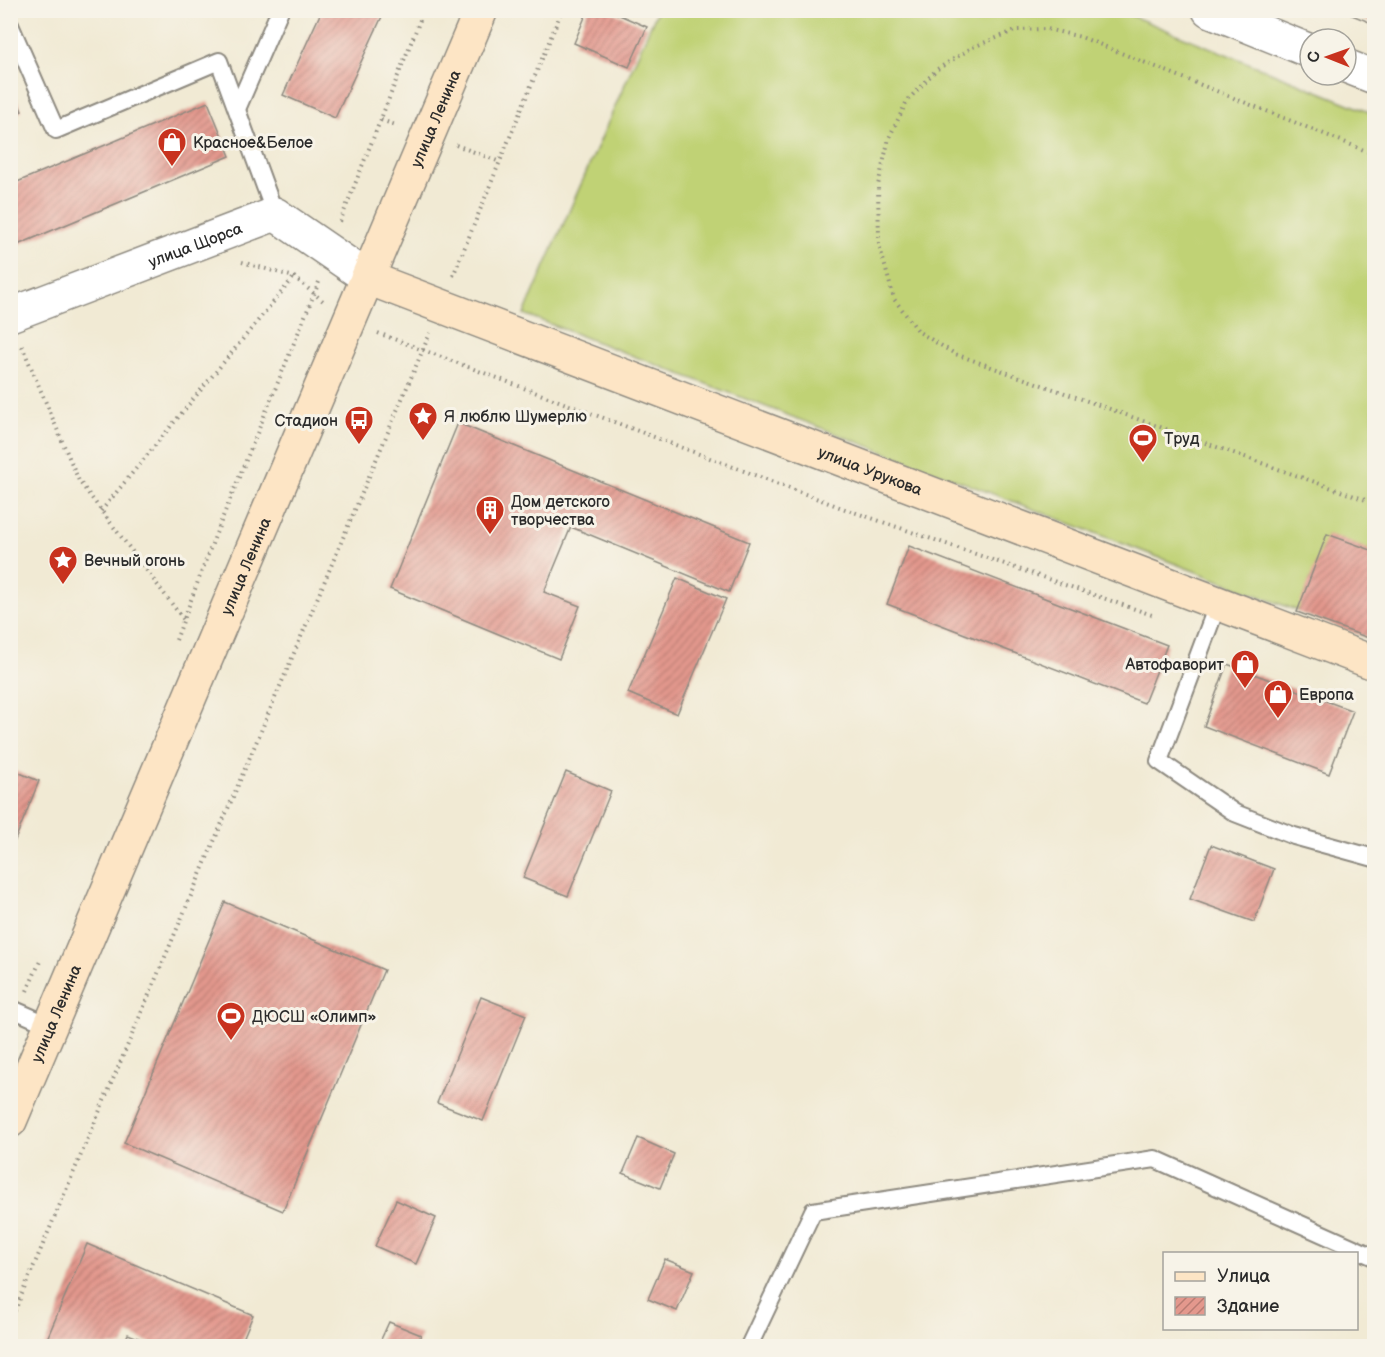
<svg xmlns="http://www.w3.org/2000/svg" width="1385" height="1357" viewBox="0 0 1385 1357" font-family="'Balsamiq Sans',sans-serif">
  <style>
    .garden { fill: #c0d274; stroke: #767e50; stroke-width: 1.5 }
    .building { fill: url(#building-hatch) }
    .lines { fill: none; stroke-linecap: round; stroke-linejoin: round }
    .lane-casing { stroke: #8e8a80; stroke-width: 20 }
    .street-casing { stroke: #8e8a80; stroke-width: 36 }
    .secondary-casing { stroke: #8e8a80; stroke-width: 36 }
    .path { stroke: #8e8a80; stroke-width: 4; stroke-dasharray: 1.5 4.5; stroke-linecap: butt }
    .lane { stroke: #fff; stroke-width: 16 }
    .street { stroke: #fff; stroke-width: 33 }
    .secondary { stroke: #fde5c5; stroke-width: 33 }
    .labels { text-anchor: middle; stroke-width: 6; stroke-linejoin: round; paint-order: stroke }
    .street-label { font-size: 16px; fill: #2b2b2b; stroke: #f7f3e8 }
    .poi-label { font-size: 16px; fill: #2b2b2b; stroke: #f7f3e8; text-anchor: start }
  </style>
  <defs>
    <pattern id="building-hatch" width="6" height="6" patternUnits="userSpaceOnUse" patternTransform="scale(1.5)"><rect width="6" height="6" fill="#e3988d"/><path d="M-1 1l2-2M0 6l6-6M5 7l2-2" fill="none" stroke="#b87c73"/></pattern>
  </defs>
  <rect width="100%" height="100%" fill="#f7f3e8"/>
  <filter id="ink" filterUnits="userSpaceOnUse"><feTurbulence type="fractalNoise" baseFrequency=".0167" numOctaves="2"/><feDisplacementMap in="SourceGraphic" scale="12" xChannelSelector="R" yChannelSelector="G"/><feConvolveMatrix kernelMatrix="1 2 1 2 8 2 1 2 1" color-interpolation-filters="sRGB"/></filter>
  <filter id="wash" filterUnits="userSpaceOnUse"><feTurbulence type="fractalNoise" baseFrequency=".008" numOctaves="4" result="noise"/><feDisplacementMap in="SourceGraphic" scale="24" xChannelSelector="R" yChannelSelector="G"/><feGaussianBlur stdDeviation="1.35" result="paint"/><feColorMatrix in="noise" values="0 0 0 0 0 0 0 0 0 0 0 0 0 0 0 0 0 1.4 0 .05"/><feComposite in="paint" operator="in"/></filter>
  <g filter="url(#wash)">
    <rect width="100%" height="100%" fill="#f1ead4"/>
    <polygon class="garden" points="657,11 1120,11 1374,114 1374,640 524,314"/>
    <g id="blocks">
      <g class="building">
        <polygon points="322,10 385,10 335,118 283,95"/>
        <polygon points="588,10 608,10 647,27 629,67 574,43"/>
        <polygon points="1374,10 1374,24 1342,11 1342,10"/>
        <polygon points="10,85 22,111 10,116"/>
        <polygon points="208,102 230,156 10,248 10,185"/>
        <polygon points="458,423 749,542 729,592 571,527 544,592 580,606 559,659 390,589"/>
        <polygon points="1327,534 1374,551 1374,640 1297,612"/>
        <polygon points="909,546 1167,645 1144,703 887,604"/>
        <polygon points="677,578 726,599 677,714 628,693"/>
        <polygon points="1227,664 1353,711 1329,774 1204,726"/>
        <polygon points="10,769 39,781 11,850 10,850"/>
        <polygon points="566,772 611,791 568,896 523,878"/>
        <polygon points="1211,845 1274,869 1254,922 1190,899"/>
        <polygon points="225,902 384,970 283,1211 124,1143"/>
        <polygon points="481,997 526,1015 483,1121 437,1103"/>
        <polygon points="638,1138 674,1154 660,1188 623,1173"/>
        <polygon points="396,1200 436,1218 416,1264 375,1246"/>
        <polygon points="87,1244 253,1315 240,1346 158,1346 128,1334 123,1346 44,1346"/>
        <polygon points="665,1259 694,1271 677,1311 648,1299"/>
        <polygon points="389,1322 421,1335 416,1346 378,1346"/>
      </g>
    </g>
  </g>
  <g filter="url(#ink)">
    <use href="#blocks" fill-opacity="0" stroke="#8e8a80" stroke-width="1.5"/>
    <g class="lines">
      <g class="lane-casing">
        <g id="lane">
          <polyline points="10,25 56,130 219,61 275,214"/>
          <polyline points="237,109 280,10"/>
          <polyline points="1218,603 1159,761 1235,813 1294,836 1374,858"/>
          <polyline points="10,1008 51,1026"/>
          <polyline points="749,1346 813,1211 1155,1159 1374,1257"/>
        </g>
      </g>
      <g class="street-casing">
        <g id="street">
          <polyline points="1209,10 1310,51"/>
          <polyline points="1346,66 1374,77"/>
          <path id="s1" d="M10 315 275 214 368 278"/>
        </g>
      </g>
      <g class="secondary-casing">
        <g id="secondary">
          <path id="s2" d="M368 278 1374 663"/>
          <path id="s3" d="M10 1121 481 10"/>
        </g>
      </g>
      <g class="path">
        <polyline points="381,120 398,126"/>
        <polyline points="456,145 500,162"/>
        <polyline points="1374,154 1081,37 1047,29 1017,30 973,47 936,70 907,101 889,138 878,185 879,244 894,299 919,332 955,354 1374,503"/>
        <polyline points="340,222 424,10"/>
        <polyline points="242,262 294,277 323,301"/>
        <polyline points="453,276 562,10"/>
        <polyline points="378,333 845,509 1155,616"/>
        <polyline points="22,346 79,481 184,620"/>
        <polyline points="10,351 19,348"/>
        <polyline points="101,511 294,277"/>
        <polyline points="176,640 215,536 319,282"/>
        <polyline points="27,991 41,959"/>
        <polyline points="10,1322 430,333"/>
      </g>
      <use href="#lane" class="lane"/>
      <use href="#street" class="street"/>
      <use href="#secondary" class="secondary"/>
    </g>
  </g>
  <defs>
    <g id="shop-pin" transform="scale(1.5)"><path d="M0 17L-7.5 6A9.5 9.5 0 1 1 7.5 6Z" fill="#c8321e" stroke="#f7f3e8"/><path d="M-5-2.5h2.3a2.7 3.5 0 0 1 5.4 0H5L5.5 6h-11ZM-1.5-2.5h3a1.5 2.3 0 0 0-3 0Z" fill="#fff"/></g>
    <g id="sight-pin" transform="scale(1.5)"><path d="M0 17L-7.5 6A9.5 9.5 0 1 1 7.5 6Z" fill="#c8321e" stroke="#f7f3e8"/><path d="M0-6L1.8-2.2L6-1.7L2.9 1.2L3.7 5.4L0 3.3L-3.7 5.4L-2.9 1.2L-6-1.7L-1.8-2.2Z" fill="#fff"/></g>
    <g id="bus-pin" transform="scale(1.5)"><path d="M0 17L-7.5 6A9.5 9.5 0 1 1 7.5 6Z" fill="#c8321e" stroke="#f7f3e8"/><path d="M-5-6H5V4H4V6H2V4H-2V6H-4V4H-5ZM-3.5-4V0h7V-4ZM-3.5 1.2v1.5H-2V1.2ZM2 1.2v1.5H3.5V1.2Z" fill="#fff"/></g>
    <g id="stadium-pin" transform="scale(1.5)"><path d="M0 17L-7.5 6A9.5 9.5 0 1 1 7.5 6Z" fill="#c8321e" stroke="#f7f3e8"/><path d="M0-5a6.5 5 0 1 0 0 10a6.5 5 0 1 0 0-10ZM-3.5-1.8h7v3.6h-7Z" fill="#fff"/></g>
    <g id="building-pin" transform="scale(1.5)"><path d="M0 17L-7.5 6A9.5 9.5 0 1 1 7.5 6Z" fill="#c8321e" stroke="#f7f3e8"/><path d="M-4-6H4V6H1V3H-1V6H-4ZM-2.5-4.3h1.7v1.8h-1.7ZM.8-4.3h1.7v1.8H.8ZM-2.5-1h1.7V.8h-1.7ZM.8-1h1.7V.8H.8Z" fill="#fff"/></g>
  </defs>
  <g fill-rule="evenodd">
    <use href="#shop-pin" x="172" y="142"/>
    <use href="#sight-pin" x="423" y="416"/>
    <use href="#bus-pin" x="359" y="420"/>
    <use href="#stadium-pin" x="1143" y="438"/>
    <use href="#building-pin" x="490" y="510"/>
    <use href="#sight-pin" x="63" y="560"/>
    <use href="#shop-pin" x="1245" y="664"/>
    <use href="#shop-pin" x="1278" y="694"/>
    <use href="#stadium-pin" x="231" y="1016"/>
  </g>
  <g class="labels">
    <g class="street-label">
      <text dy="6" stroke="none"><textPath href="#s3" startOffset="1089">улица Ленина</textPath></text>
      <text dy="6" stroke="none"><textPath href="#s1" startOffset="198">улица Щорса</textPath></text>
      <text dy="6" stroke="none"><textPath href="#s2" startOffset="538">улица Урукова</textPath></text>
      <text dy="6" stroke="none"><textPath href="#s3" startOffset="603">улица Ленина</textPath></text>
      <text dy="6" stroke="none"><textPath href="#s3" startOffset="117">улица Ленина</textPath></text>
    </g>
    <g class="poi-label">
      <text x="193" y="148">Красное&amp;Белое</text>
      <text x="444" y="422">Я люблю Шумерлю</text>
      <text x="338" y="426" text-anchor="end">Стадион</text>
      <text x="1164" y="444">Труд</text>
      <text x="511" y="507">Дом детского<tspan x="511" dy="18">творчества</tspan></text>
      <text x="84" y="566">Вечный огонь</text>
      <text x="1224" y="670" text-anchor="end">Автофаворит</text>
      <text x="1299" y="700">Европа</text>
      <text x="252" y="1022">ДЮСШ «Олимп»</text>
    </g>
  </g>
  <rect width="1385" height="1357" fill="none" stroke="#f7f3e8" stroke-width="36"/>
  <rect x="1163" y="1252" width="195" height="78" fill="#f7f3e8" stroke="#a5a39c" stroke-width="1.5"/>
  <rect x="1175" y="1272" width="30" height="9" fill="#fde5c5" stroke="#a5a39c" stroke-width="1.5"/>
  <text x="1217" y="1282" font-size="18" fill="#2b2b2b">Улица</text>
  <rect x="1175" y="1297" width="30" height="18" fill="url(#building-hatch)" stroke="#a5a39c" stroke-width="1.5"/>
  <text x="1217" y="1312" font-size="18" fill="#2b2b2b">Здание</text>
  <g transform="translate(1328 57) rotate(271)"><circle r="28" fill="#f7f3e8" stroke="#a5a39c" stroke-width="1.5"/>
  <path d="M0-4.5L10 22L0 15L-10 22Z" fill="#c8321e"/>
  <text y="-9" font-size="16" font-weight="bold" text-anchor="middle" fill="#2b2b2b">С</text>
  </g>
</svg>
